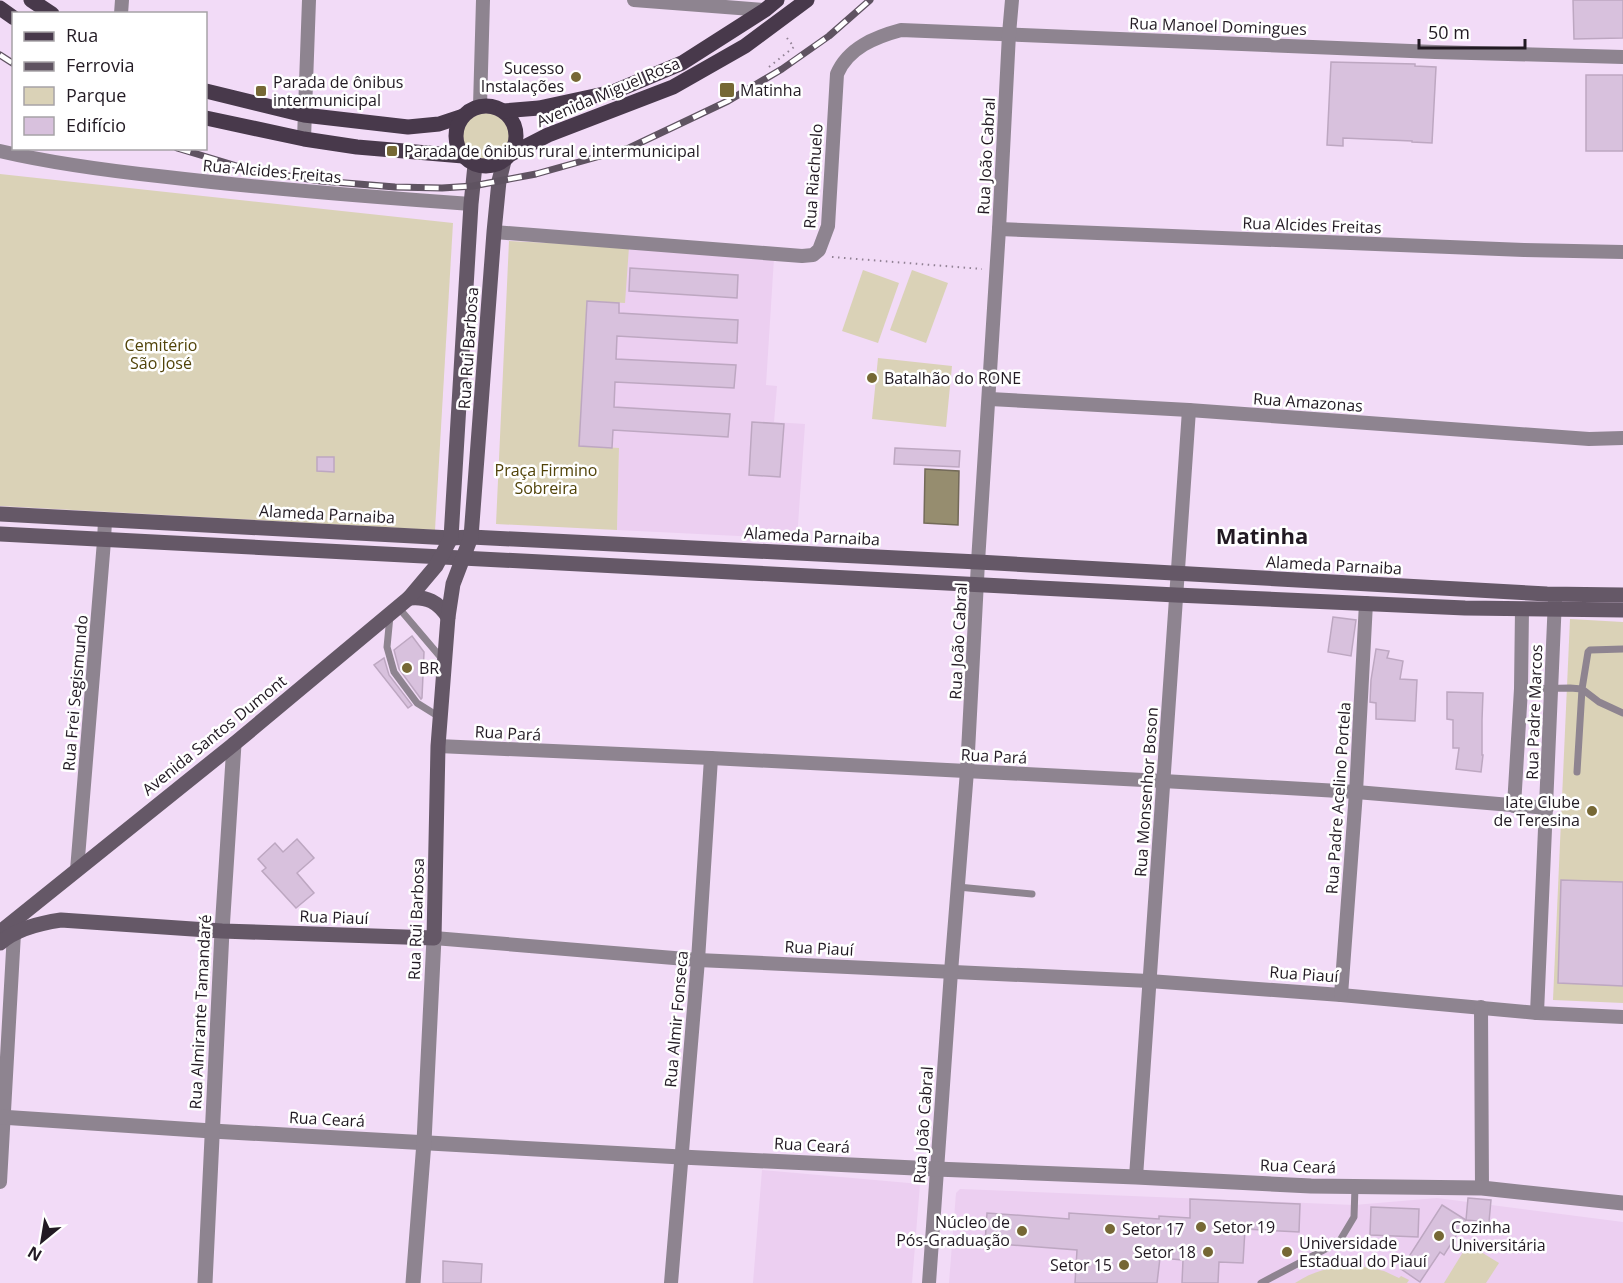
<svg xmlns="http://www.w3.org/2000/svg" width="1623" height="1283" viewBox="0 0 1623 1283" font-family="'Open Sans',sans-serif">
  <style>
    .built { fill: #eccff1 }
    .green { fill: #dad2b7 }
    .water { fill: #968d6f; stroke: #736a58; stroke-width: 1.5 }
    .building { fill: #d8c1dd; stroke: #bda7c1; stroke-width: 1.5 }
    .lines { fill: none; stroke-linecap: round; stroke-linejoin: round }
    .path { stroke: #918194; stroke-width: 2; stroke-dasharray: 1.5 4.5; stroke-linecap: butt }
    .service { stroke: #8e8490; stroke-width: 7 }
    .minor { stroke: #8e8490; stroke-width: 14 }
    .tertiary { stroke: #8e8490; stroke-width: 15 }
    .secondary { stroke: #655867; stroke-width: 15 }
    .primary { stroke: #48394b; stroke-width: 15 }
    .rail-casing { stroke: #5f5361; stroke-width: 7 }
    .rail { stroke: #fff; stroke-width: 4.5; stroke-dasharray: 14; stroke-linecap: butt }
    .poi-dot { fill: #766835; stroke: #fff; stroke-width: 2 }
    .labels { text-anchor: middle; stroke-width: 5; stroke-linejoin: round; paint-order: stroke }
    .street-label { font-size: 16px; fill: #221a23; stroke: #fff }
    .poi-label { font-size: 16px; fill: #221a23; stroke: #fff; text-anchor: start }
    .park-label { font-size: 16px; fill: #514309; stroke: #fff }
    .district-label { font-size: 22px; font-weight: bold; fill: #221a23; stroke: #fff }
  </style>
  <rect width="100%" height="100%" fill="#f2dbf7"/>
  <g class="built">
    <polygon points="629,247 774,258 766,385 777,386 774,422 805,424 797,539 617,530 619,448 579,446 587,301"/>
    <polygon points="762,1170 920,1184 912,1283 753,1283"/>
    <polygon points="960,1189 1354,1205 1437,1198 1623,1222 1623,1283 949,1283 956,1193"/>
  </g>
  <g class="green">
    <circle cx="486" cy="136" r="23"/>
    <polygon points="0,174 453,223 435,530 0,506"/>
    <polygon points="509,241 629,247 625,303 587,301 579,445 619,448 617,530 496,524"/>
    <polygon points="863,270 899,283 878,343 842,331"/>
    <polygon points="912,270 948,283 926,343 890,330"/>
    <polygon points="878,358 952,366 946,427 872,419"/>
    <polygon points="1570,619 1623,622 1623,1003 1553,1000"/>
    <polygon points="1468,1244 1499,1263 1486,1283 1444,1283"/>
    <path d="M1355 1265 1384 1271 1399 1278 1401 1276 1409 1280 1407 1283H1295C1313 1271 1333 1266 1355 1265Z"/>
  </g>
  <polygon class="water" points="925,469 959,471 958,525 924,523"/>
  <g class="building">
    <polygon points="1573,0 1623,0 1623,38 1574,39"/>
    <polygon points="1331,62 1415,64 1415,66 1436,67 1432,143 1412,142 1412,141 1343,138 1343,146 1327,145"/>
    <rect x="1586" y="75" width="37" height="76"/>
    <polygon points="630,268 738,275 737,298 629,291"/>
    <polygon points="587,301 619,303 619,313 738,320 737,343 617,336 616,359 736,365 734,388 615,382 614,407 730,414 728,437 613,430 612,448 579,446"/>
    <polygon points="752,422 784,424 780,477 749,475"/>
    <polygon points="895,448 960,451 959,467 894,464"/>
    <polygon points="317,457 334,457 334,472 317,471"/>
    <polygon points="1333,617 1356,620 1351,656 1328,652"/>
    <polygon points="412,636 424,652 422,698 421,699 399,669 394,650"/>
    <polygon points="1376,649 1389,651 1387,658 1403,661 1400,679 1417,680 1415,721 1376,719 1376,703 1370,702 1371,680"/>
    <polygon points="384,658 389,675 412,705 408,708 374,665"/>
    <polygon points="1447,692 1483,693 1482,720 1482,755 1483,755 1481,772 1456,769 1459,748 1453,748 1453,720 1447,719"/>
    <polygon points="297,839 314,858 297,873 314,893 296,908 262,871 266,868 258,859 275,843 283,852"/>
    <polygon points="1561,880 1623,882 1623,986 1558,983"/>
    <polygon points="1468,1198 1491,1200 1489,1222 1466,1220"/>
    <polygon points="1190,1199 1300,1204 1299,1232 1245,1229 1243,1263 1219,1262 1218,1283 1182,1283 1183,1260 1160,1258 1157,1283 1075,1283 1077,1250 985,1243 987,1213 1069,1219 1069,1213 1159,1219 1159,1216 1190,1218"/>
    <polygon points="1442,1205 1466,1220 1444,1255 1440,1252 1420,1282 1401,1269"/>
    <polygon points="1371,1207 1419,1209 1418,1237 1370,1235"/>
    <polygon points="443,1261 482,1264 481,1283 443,1283"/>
  </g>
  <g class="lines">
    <g class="path">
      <polyline points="769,67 794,47 787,38"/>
      <polyline points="832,257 982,269"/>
    </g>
    <g class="service">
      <polyline points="398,607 443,660"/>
      <polyline points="390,616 387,647 394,672 417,703 441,718"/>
      <polyline points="1623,649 1590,650 1588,652 1582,689 1599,702 1623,713"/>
      <polyline points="1521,689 1570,688 1582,689 1577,772"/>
      <polyline points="958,887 1032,894"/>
      <polyline points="1261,1283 1339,1242 1354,1217 1355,1187"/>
    </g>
    <g class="minor">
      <polyline points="634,0 765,10"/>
      <polyline points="121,14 122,0"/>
      <polyline points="480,106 483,0"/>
      <polyline points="304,139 309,0"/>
      <path d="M0 151C55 164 111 171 167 177 268 189 370 197 471 204"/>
      <polyline points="999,229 1524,250 1623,252"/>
      <path d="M494 232 802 256 813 255 819 250 828 226 837 74C848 48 875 37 901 30L1435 52 1623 57"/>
      <polyline points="990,399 1189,410 1589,439 1623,438"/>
      <polyline points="438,746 711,758 1163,781 1356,792 1547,808"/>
      <polyline points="1514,806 1521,689 1522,609"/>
      <polyline points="77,870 104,541 105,520"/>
      <polyline points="434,938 698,960 1149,981 1341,995 1537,1013 1623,1017"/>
      <polyline points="1341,995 1356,792 1366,603"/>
      <polyline points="1481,1007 1482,1188"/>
      <polyline points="1537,1013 1555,599"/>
      <polyline points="1136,1177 1189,410"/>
      <polyline points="0,1182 14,933"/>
      <polyline points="671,1283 698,960 711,758"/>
      <polyline points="929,1283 951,972 967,771 978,562 999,229 1009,34 1012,0"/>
    </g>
    <g class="tertiary">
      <polyline points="0,1117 212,1131 681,1157 936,1169 1136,1177 1311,1186 1482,1188 1623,1203"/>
      <polyline points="205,1283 222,931 234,744"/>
      <polyline points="413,1283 424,1142 434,938"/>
    </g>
    <g class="secondary">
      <polyline points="0,514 451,538 471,537 978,562 1547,594 1623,595"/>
      <polyline points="0,534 1176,595 1465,608 1623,610"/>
      <path d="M409 598C427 596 438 602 448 617"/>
      <polyline points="0,932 234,744 409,598 436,566 451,538 471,204 475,165"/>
      <path d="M0 943C16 929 40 923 61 920L222 931 434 938 438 746 448 617 453 584 471 537 494 232 499 181 504 161"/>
    </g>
    <g class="primary">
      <polyline points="31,0 52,14"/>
      <polyline points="0,8 14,18"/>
      <polyline points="206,91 304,115 408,127 439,124 463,116"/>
      <circle cx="486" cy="136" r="30"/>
      <polyline points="503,111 539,108 613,92 682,63 765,10 777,0"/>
      <polyline points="206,118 304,139 357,147 463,156"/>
      <polyline points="511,154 548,135 673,87 745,46 807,0"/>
    </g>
    <g class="rail-casing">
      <g id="rail">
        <polyline points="0,55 14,64"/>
        <polyline points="177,148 250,170 321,181 395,187 442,188 473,186 499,181 536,174 629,148 728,101 782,69 829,36 870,0"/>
      </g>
    </g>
    <use href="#rail" class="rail"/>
  </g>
  <g class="poi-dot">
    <circle cx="576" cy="77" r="6"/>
    <rect x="719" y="82" width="16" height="16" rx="3"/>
    <rect x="255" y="85" width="12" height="12" rx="3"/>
    <rect x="386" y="145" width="12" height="12" rx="3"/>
    <circle cx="872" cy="378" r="6"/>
    <circle cx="407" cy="668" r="6"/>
    <circle cx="1592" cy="811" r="6"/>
    <circle cx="1201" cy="1227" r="6"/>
    <circle cx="1110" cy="1229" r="6"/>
    <circle cx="1022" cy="1231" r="6"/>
    <circle cx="1439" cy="1236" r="6"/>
    <circle cx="1208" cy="1252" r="6"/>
    <circle cx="1287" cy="1252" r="6"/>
    <circle cx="1124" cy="1265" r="6"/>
  </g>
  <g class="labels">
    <g class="street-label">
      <text transform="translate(1218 26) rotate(2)" y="6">Rua Manoel Domingues</text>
      <text transform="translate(608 92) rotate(-23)" y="6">Avenida Miguel Rosa</text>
      <text transform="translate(986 156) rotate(-87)" y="6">Rua João Cabral</text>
      <text transform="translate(272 171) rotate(5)" y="6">Rua Alcides Freitas</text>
      <text transform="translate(813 176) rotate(-86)" y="6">Rua Riachuelo</text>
      <text transform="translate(1312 225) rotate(2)" y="6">Rua Alcides Freitas</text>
      <text transform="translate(468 348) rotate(-86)" y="6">Rua Rui Barbosa</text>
      <text transform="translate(1308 402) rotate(4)" y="6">Rua Amazonas</text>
      <text transform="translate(327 514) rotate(3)" y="6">Alameda Parnaiba</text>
      <text transform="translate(812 536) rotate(3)" y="6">Alameda Parnaiba</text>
      <text transform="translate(1334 565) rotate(3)" y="6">Alameda Parnaiba</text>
      <text transform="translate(958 641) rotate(-87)" y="6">Rua João Cabral</text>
      <text transform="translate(75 693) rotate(-85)" y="6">Rua Frei Segismundo</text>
      <text transform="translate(1534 712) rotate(-88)" y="6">Rua Padre Marcos</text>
      <text transform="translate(508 733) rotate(3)" y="6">Rua Pará</text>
      <text transform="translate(214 735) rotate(-39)" y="6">Avenida Santos Dumont</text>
      <text transform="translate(994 756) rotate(3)" y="6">Rua Pará</text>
      <text transform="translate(1146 792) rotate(-86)" y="6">Rua Monsenhor Boson</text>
      <text transform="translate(1338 798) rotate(-86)" y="6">Rua Padre Acelino Portela</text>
      <text transform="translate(334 917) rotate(2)" y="6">Rua Piauí</text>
      <text transform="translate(416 919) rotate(-88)" y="6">Rua Rui Barbosa</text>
      <text transform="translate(819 948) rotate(3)" y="6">Rua Piauí</text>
      <text transform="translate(1304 974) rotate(4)" y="6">Rua Piauí</text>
      <text transform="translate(200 1012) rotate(-87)" y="6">Rua Almirante Tamandaré</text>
      <text transform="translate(676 1019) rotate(-85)" y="6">Rua Almir Fonseca</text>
      <text transform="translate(327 1119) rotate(3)" y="6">Rua Ceará</text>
      <text transform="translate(923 1125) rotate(-86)" y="6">Rua João Cabral</text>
      <text transform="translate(812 1145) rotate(3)" y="6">Rua Ceará</text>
      <text transform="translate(1298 1166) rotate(2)" y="6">Rua Ceará</text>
    </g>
    <g class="poi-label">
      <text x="564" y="74" text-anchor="end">Sucesso<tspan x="564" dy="18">Instalações</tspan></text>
      <text x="273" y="88">Parada de ônibus<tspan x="273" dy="18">intermunicipal</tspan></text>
      <text x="740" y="96">Matinha</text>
      <text x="404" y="157">Parada de ônibus rural e intermunicipal</text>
      <text x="884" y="384">Batalhão do RONE</text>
      <text x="419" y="674">BR</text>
      <text x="1580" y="808" text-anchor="end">Iate Clube<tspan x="1580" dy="18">de Teresina</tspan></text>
      <text x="1010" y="1228" text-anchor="end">Núcleo de<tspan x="1010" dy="18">Pós-Graduação</tspan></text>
      <text x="1213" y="1233">Setor 19</text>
      <text x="1451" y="1233">Cozinha<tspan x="1451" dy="18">Universitária</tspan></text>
      <text x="1122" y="1235">Setor 17</text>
      <text x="1299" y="1249">Universidade<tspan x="1299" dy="18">Estadual do Piauí</tspan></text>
      <text x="1196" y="1258" text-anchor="end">Setor 18</text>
      <text x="1112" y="1271" text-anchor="end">Setor 15</text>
    </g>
    <g class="park-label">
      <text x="161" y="351">Cemitério<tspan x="161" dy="18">São José</tspan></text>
      <text x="546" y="476">Praça Firmino<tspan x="546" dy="18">Sobreira</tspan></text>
    </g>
    <g class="district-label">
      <text x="1262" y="544">Matinha</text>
    </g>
  </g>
  <rect x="12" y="12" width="195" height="138" fill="#ffffff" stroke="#a7a3a7" stroke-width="1.5"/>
  <rect x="24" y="32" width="30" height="9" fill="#48394b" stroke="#a7a3a7" stroke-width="1.5"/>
  <text x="66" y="42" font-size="18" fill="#221a23">Rua</text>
  <rect x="24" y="62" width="30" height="9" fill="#5f5361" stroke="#a7a3a7" stroke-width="1.5"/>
  <text x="66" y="72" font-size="18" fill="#221a23">Ferrovia</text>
  <rect x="24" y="87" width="30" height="18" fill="#dad2b7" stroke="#a7a3a7" stroke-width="1.5"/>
  <text x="66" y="102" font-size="18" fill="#221a23">Parque</text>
  <rect x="24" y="117" width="30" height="18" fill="#d8c1dd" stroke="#a7a3a7" stroke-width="1.5"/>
  <text x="66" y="132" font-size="18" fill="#221a23">Edifício</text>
  <g transform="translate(42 1241) rotate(210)" stroke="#ffffff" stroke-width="4.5" paint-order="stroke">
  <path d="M0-4.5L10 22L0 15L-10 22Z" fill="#221a23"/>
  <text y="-9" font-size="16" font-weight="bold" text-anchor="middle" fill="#221a23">N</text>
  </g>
  <path d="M1419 39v9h106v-9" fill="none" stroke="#221a23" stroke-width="3"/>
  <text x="1428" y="39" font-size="18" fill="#221a23" stroke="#ffffff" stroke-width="4.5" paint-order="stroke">50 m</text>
</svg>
